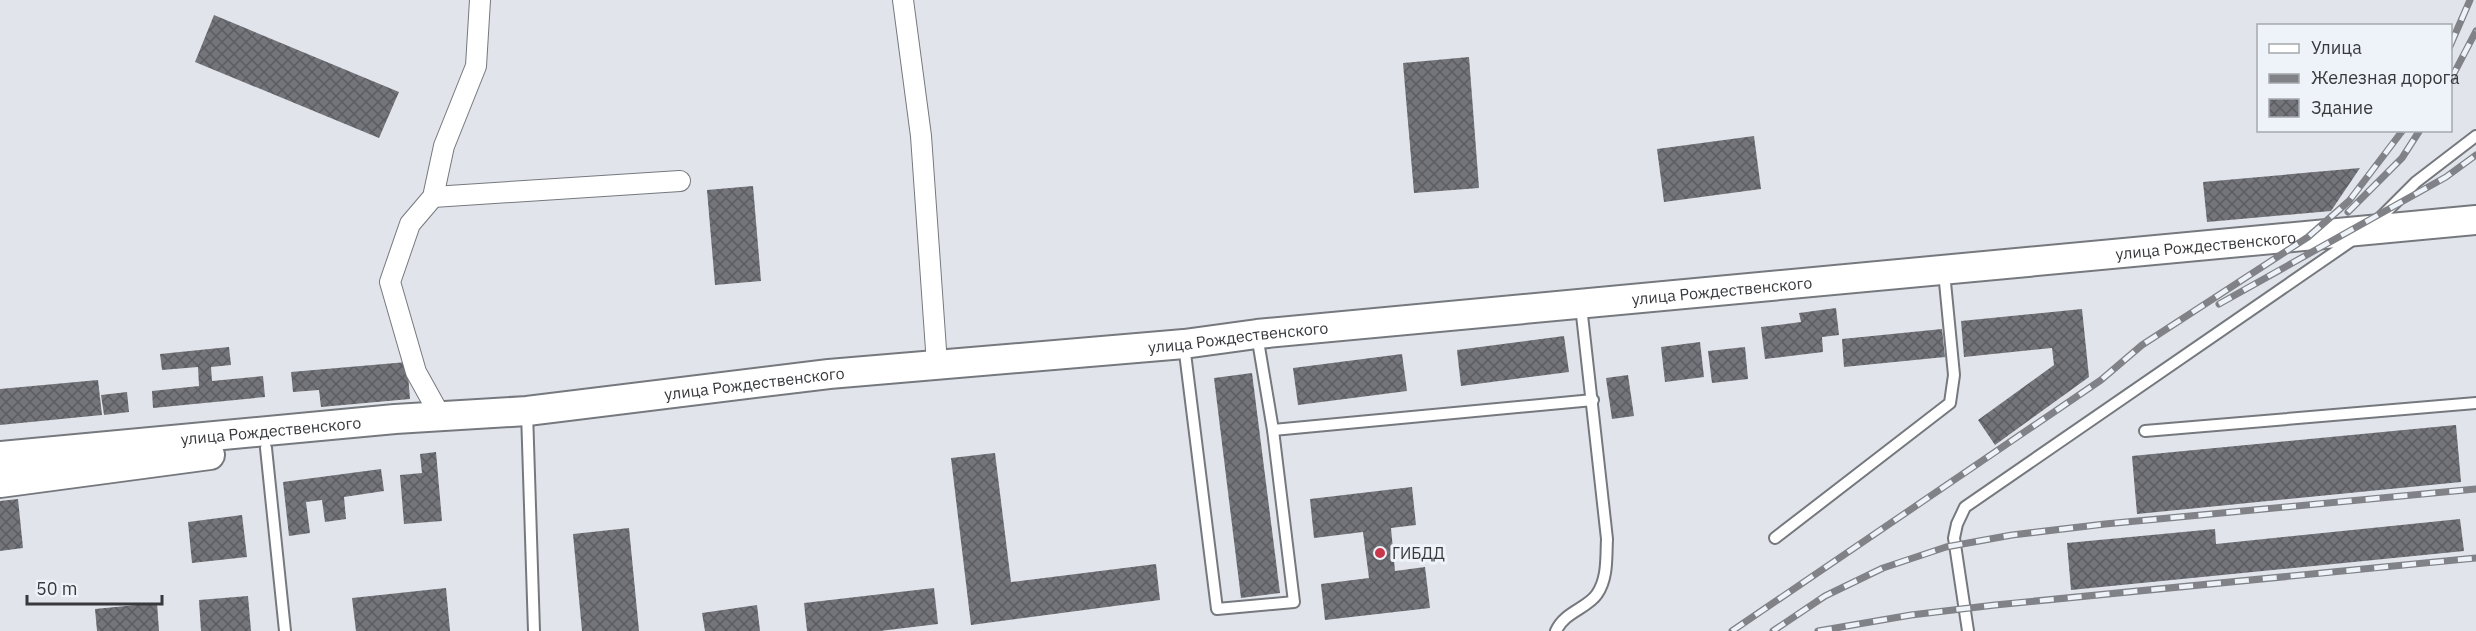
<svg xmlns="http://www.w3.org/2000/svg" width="2476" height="631" viewBox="0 0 2476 631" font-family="'IBM Plex Sans',sans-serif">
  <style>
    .building { fill: url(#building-cross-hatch) }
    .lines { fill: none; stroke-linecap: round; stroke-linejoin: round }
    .service-casing { stroke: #75797e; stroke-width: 14 }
    .minor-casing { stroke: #75797e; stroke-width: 22 }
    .secondary-casing { stroke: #75797e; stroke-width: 32 }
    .service { stroke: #fff; stroke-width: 10 }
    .minor { stroke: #fff; stroke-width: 20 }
    .secondary { stroke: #fff; stroke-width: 28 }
    .rail-casing { stroke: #808287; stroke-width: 7 }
    .rail { stroke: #eef3f9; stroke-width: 4.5; stroke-dasharray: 14; stroke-linecap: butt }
    .poi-dot { fill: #c8374b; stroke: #eef3f9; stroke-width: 2 }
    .labels { text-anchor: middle; stroke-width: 6; stroke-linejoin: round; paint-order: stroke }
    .street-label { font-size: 16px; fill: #38393c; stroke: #eef3f9 }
    .poi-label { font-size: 16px; fill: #38393c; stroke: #eef3f9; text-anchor: start }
  </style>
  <defs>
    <pattern id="building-cross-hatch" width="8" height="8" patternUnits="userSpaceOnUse" patternTransform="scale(1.5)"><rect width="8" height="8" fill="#74757b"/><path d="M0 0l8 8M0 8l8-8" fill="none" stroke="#5b5c61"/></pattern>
  </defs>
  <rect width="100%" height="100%" fill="#e1e5eb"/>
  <g class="building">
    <polygon points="214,15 399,92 379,138 195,62"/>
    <polygon points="1469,57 1479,188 1414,193 1403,63"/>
    <polygon points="1754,136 1761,189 1664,202 1657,149"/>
    <polygon points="2360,168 2331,211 2207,222 2203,182"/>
    <polygon points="753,186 761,281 715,285 707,190"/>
    <polygon points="1836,308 1839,335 1822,337 1823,352 1765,359 1761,327 1801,322 1799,313"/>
    <polygon points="2082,309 2089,377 1995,445 1978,420 2054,365 2052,348 1964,357 1961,321"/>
    <polygon points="1942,329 1945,357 1844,367 1842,339"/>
    <polygon points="1564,336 1569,372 1461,386 1457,350"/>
    <polygon points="1700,342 1704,377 1665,382 1661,347"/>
    <polygon points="229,347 231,365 211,367 212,381 263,376 265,397 153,408 152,391 199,386 198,367 162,370 160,354"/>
    <polygon points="1745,347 1748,379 1712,383 1708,351"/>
    <polygon points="1402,354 1407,391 1298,405 1293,368"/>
    <polygon points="407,362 410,399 321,407 319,390 293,392 291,372"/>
    <polygon points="1252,373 1280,593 1241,598 1214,378"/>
    <polygon points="1628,375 1634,416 1612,419 1606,378"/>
    <polygon points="98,380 102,415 0,425 0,389"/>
    <polygon points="127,392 129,412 104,415 101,395"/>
    <polygon points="2456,425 2461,482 2137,514 2132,456"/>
    <polygon points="436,452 442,521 404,524 400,475 422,473 420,454"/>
    <polygon points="995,453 1011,582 1156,564 1160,600 971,625 951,458"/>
    <polygon points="381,469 384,491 344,497 346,519 325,522 322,500 306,502 310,533 289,536 283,482"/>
    <polygon points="1412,487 1416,525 1391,528 1395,571 1425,567 1430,608 1325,620 1321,584 1369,578 1363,532 1314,538 1310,499"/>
    <polygon points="18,499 23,548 0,551 0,501"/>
    <polygon points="242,515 247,557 192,563 188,522"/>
    <polygon points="2460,519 2464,551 2071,590 2067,543 2215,529 2216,544"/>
    <polygon points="629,528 639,631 582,631 573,534"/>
    <polygon points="446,588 450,631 356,631 352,598"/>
    <polygon points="934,588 938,624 880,631 807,631 804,603"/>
    <polygon points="248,596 251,631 201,631 199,600"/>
    <polygon points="157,603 159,631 97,631 95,609"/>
    <polygon points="757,605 760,631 705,631 702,613"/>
  </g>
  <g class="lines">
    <g class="service-casing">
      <g id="service">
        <polyline points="2374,224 2416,182 2476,136"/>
        <polyline points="1184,345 1217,609 1294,602 1273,430 1257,335"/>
        <polyline points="527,412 534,631"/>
        <polyline points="1273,430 1593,400"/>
        <polyline points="2145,431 2476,403"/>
        <polyline points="266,448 285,631"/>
        <polyline points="1775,538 1950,403 1954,375 1944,272"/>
        <path d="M1556 631C1564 612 1588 608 1597 594 1608 578 1606 557 1607 539L1581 306"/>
        <polyline points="1968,631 1954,538 1957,524 1965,507 2354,239"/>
      </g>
    </g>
    <g class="minor-casing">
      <g id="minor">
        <polyline points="903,0 921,136 937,364"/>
        <polyline points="433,197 680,181"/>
        <polyline points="441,417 416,372 390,282 410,224 433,197 444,146 476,66 480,0"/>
      </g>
    </g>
    <g class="secondary-casing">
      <g id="secondary">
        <path id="s1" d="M0 456 395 419 527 411 829 374 1184 344 1257 334 2476 220"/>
        <polyline points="0,483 210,455"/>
      </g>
    </g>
    <use href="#service" class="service"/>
    <use href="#minor" class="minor"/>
    <use href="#secondary" class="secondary"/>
    <g class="rail-casing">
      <g id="rail">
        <polyline points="2450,46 2470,0"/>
        <polyline points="2450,81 2476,31"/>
        <polyline points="2348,212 2402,158 2420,130"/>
        <polyline points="2219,304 2446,177 2476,155"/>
        <polyline points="1732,631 2101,380 2142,345 2308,237 2349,201 2403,130"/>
        <polyline points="1773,631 1825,596 1883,568 1946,547 2012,535 2105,524 2476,489"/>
        <polyline points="1818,631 1911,615 1995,605 2476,558"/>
      </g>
    </g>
    <use href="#rail" class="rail"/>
  </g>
  <circle class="poi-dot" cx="1380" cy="553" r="6"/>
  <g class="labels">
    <g class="street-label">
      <text dy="6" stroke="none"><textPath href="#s1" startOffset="2216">улица Рождественского</textPath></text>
      <text dy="6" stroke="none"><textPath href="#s1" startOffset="1730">улица Рождественского</textPath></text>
      <text dy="6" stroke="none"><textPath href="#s1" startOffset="1244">улица Рождественского</textPath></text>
      <text dy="6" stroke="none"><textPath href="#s1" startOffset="758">улица Рождественского</textPath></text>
      <text dy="6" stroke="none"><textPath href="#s1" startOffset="272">улица Рождественского</textPath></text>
    </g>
    <g class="poi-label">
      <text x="1392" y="559">ГИБДД</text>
    </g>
  </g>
  <rect x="2257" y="24" width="195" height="108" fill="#eef3f9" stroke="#a5a9ad" stroke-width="1.5"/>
  <rect x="2269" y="44" width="30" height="9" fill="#ffffff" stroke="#a5a9ad" stroke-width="1.5"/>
  <text x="2311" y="54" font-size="18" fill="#38393c">Улица</text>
  <rect x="2269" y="74" width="30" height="9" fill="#808287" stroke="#a5a9ad" stroke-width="1.5"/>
  <text x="2311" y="84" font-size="18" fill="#38393c">Железная дорога</text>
  <rect x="2269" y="99" width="30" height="18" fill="url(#building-cross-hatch)" stroke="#a5a9ad" stroke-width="1.5"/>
  <text x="2311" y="114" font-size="18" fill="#38393c">Здание</text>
  <path d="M27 595v9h135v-9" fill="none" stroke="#38393c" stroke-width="3"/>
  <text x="36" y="595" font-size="18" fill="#38393c" stroke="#eef3f9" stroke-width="4.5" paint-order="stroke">50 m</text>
</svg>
